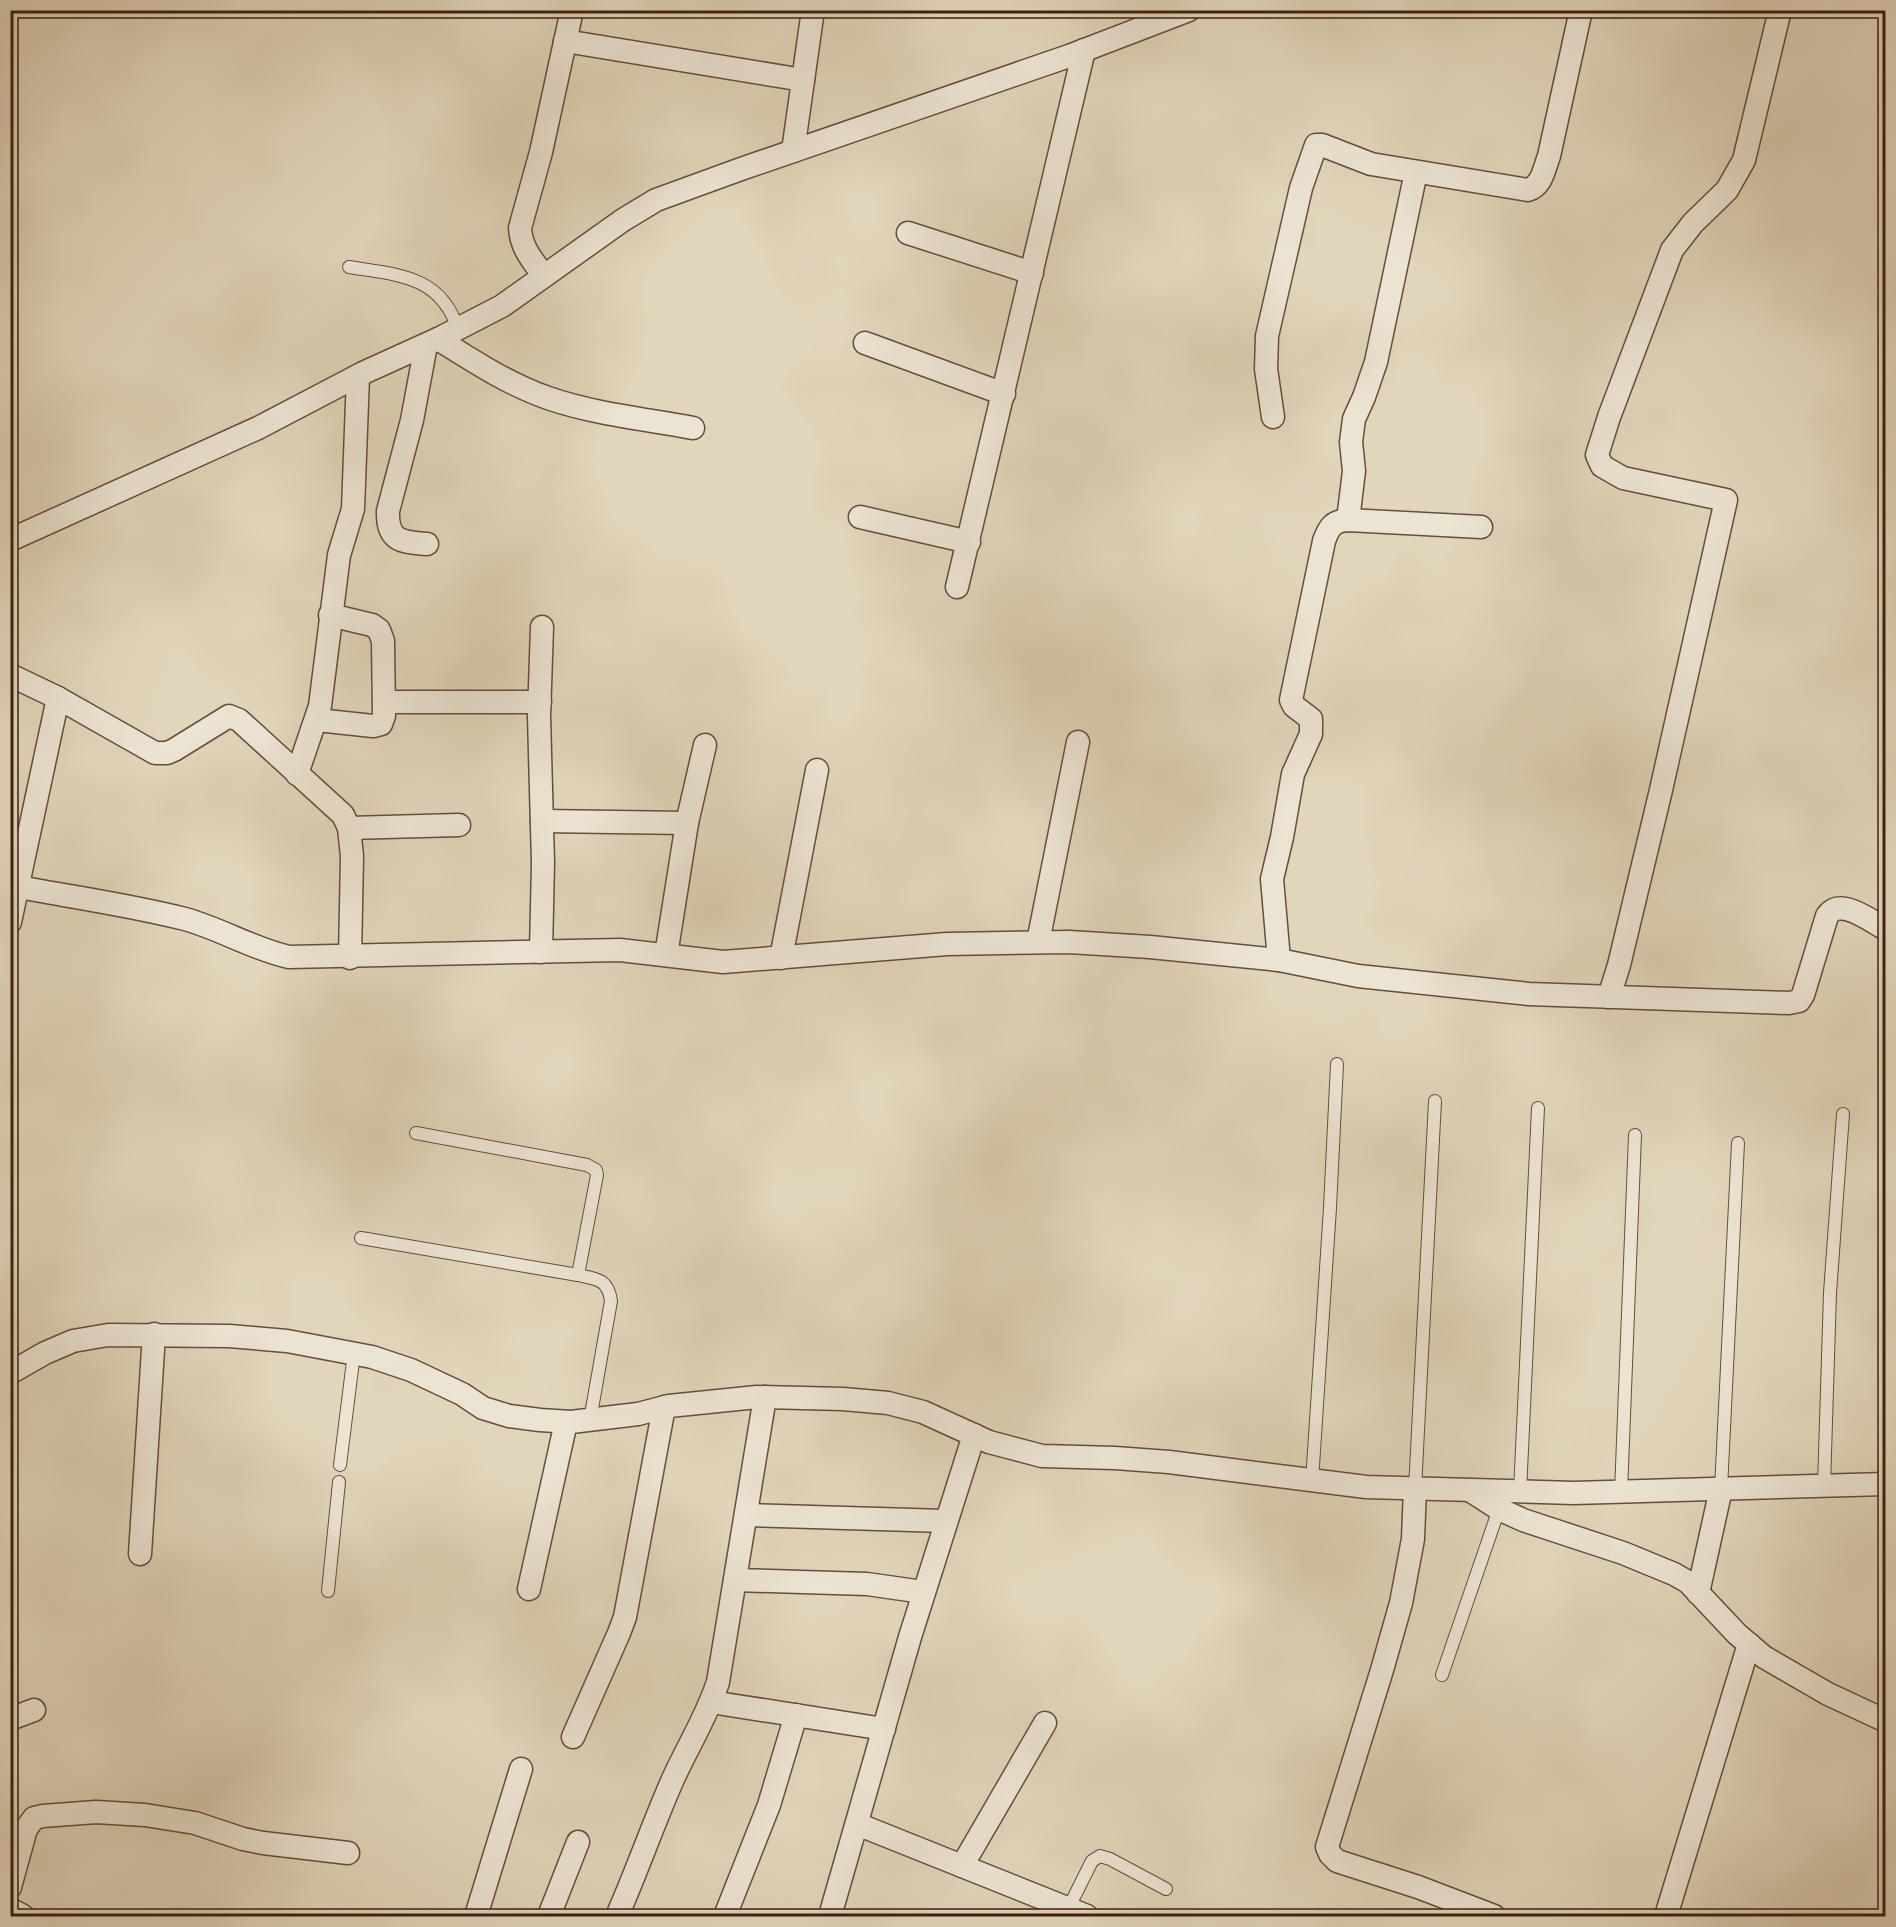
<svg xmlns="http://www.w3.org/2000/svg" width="1896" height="1927" viewBox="0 0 1896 1927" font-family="'EB Garamond',serif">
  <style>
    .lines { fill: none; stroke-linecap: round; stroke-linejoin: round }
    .service-casing { stroke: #664d3c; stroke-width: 14 }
    .minor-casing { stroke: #664d3c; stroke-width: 25 }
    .service { stroke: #ece4d3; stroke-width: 12 }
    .minor { stroke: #ece4d3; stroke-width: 22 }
  </style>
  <rect width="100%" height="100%" fill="#e1d5bb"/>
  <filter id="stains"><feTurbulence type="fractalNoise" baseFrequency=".00333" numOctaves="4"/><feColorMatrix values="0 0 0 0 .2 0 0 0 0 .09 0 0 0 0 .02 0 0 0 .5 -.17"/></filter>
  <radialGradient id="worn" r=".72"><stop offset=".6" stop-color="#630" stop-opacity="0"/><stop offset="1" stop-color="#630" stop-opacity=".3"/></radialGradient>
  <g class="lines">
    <g class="service-casing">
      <g id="service">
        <path d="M349 267C398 275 440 275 458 329"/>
        <path d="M416 1133 587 1165 596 1170 597 1175 578 1275C597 1279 608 1279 611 1301L590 1420"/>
        <polyline points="361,1238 578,1275"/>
        <polyline points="340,1465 354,1353"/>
        <polyline points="1312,1481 1330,1208 1337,1064"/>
        <polyline points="1824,1486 1830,1293 1843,1114"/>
        <polyline points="1415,1489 1435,1101"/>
        <polyline points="1721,1489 1738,1143"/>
        <polyline points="1520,1492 1538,1108"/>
        <polyline points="1621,1492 1635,1135"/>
        <polyline points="328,1591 339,1482"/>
        <polyline points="1442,1675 1499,1509"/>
        <polyline points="1068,1909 1092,1861 1100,1856 1110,1859 1166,1889"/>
      </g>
    </g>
    <g class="minor-casing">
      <g id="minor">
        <polyline points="565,41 803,80"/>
        <polyline points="793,151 813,10"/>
        <polyline points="908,233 1032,273"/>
        <path d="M544 276C533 261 521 248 520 228L541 152 572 10"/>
        <path d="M438 339C473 361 508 384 548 398 594 414 645 419 693 428"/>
        <polyline points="865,343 1004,394"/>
        <path d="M426 345 412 420 388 511C387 541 401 542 427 544"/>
        <path d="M1273 417 1266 369 1267 336 1301 188 1316 145H1322L1371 164 1528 190C1542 186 1544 169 1549 156L1581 10"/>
        <polyline points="860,517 969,542"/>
        <polyline points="1348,520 1354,471 1351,442 1354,419 1364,397 1376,362 1416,172"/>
        <polyline points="10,540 258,428 363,373 438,339 502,306 623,220 656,200 741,169 1069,56 1189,10"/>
        <polyline points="957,587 1084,50"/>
        <polyline points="10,675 58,698 155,753 167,753 174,750 229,716 239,720 343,815 349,828 352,856 350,958"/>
        <polyline points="384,702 540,702"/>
        <polyline points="317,720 373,726 381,724 384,716 383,641 379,630 372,625 330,615"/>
        <polyline points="297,774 320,706 339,555 353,509 358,376"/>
        <polyline points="542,821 687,823"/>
        <polyline points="349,828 459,825"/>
        <path d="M18 887C73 897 130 905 185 919 221 929 253 949 289 957L620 950 723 962 947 944 1069 942 1150 947 1279 960 1358 976 1529 994 1789 1003 1799 1001 1803 995 1827 916C1840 896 1870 921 1886 929"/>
        <polyline points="10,922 58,698"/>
        <polyline points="1038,942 1078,742"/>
        <polyline points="541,952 543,863 539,716 542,627"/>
        <polyline points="666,955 687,823 705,745"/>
        <polyline points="781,958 817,770"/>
        <path d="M1279 960 1272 879 1282 837 1293 774 1311 734V719L1294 706 1291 700 1324 541C1329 527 1333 521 1348 520L1481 527"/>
        <polyline points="1609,997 1619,965 1661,790 1726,500 1623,478 1602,466 1597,455 1609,417 1672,250 1693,223 1727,190 1744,160 1780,10"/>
        <polyline points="10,1373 45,1353 73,1341 108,1335 229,1336 287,1341 372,1357 411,1370 462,1394 483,1408 509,1416 540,1420 571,1422 638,1414 669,1406 757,1397 843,1399 888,1403 923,1412 989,1442 1042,1456 1115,1458 1169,1462 1366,1487 1574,1493 1886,1484"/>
        <polyline points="1415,1489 1413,1539 1401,1603 1382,1670 1327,1847 1330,1854 1337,1861 1418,1887 1494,1916"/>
        <polyline points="1471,1491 1499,1509 1523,1520 1623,1553 1674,1574 1688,1582 1737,1634 1764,1657 1828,1694 1886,1721"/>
        <polyline points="746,1515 945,1521"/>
        <polyline points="140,1554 154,1334"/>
        <polyline points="735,1580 867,1584 923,1592"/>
        <polyline points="529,1589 566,1422"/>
        <polyline points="1698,1593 1721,1489"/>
        <polyline points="711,1702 884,1729"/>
        <polyline points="10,1719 34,1710"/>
        <polyline points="573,1737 619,1633 625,1617 664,1407"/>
        <polyline points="857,1824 1087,1916"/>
        <polyline points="962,1866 1045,1723"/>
        <polyline points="10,1887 26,1829 34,1818 43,1816 96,1812 145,1815 195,1823 243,1839 263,1843 348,1853"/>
        <polyline points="10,1909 23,1916"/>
        <polyline points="476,1916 521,1769"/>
        <polyline points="549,1916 578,1842"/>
        <path d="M617 1916C637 1871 653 1824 673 1779 688 1746 707 1716 718 1682L765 1397"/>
        <polyline points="725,1916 769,1805 796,1715"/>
        <polyline points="830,1916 910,1637 974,1435"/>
        <polyline points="1666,1916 1749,1644"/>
      </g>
    </g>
    <use href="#service" class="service"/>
    <use href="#minor" class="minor"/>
  </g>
  <rect width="1896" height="1927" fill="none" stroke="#e1d5bb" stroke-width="36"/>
  <rect x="12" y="12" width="1872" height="1903" fill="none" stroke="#3d2012" stroke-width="3"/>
  <rect x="18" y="18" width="1860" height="1891" fill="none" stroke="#3d2012" stroke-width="1.5"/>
  <rect width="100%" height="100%" filter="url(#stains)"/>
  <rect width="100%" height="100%" fill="url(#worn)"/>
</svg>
